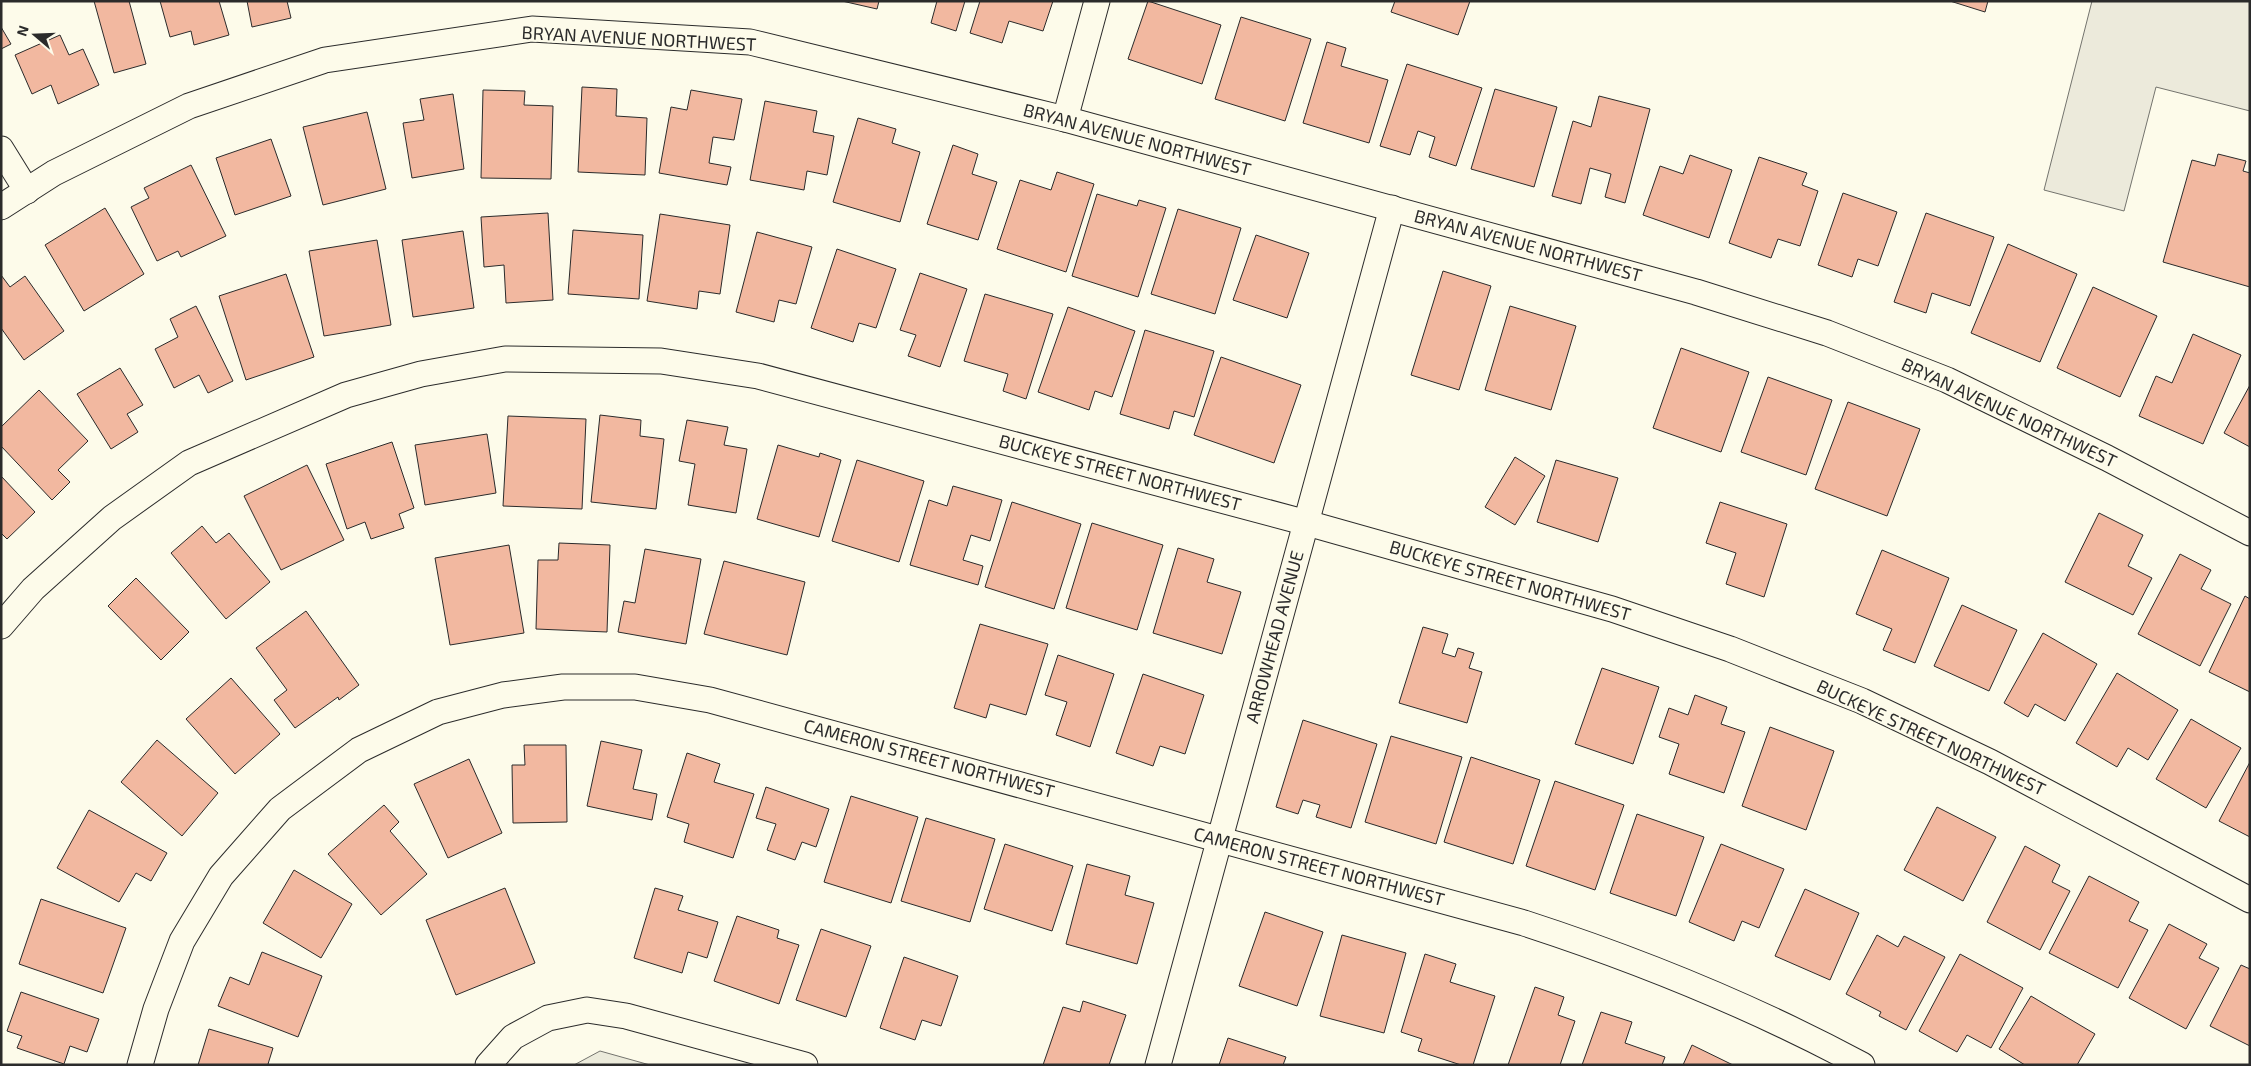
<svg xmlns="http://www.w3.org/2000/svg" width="2251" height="1066" viewBox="0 0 2251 1066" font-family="'Exo 2',sans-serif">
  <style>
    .green { fill: #ecebdb; stroke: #74746e }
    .parking { fill: #eceadb; stroke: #74746e }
    .building { fill: #f2b8a0; stroke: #2b2b2b }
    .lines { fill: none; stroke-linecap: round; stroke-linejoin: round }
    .street-casing { stroke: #2b2b2b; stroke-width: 27 }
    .street { stroke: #fdfbea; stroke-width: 25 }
    .labels { text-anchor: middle; stroke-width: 4; stroke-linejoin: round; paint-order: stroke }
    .street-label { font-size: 18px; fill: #2b2b2b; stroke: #fdfbea }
  </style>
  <rect width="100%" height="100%" fill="#fdfbea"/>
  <polygon class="green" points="600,1051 650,1065 574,1065"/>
  <polygon class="parking" points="2092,1 2250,1 2250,111 2156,87 2124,211 2044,190"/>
  <g class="building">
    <polygon points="94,1 129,1 146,64 114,73"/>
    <polygon points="160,1 219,1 229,35 194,45 191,31 170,37"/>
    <polygon points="247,1 287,1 291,18 252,27"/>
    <polygon points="842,1 879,1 877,9"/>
    <polygon points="937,1 965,1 956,31 931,23"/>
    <polygon points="980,1 1053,1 1043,31 1009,21 1002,43 970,33"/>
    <polygon points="1148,1 1221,25 1202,84 1128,59"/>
    <polygon points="1395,1 1470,1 1458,35 1391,12"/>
    <polygon points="1950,1 1988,1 1985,12"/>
    <polygon points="1241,17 1311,39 1285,121 1215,99"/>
    <polygon points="1,27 11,44 1,49"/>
    <polygon points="60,35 69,55 83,49 99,85 58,104 51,85 32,94 15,55"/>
    <polygon points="1327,42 1346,48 1341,66 1388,80 1369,143 1303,123"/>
    <polygon points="1407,64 1482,88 1456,166 1429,157 1435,137 1418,131 1410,155 1380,146"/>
    <polygon points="582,87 617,89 616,116 647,118 645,175 578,172"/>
    <polygon points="1495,89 1557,107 1534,187 1471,169"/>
    <polygon points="483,90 525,91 524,105 553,106 551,179 481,178"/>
    <polygon points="691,90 742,99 734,140 713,137 709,163 731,167 727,185 659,173 671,107 687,110"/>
    <polygon points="453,94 464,169 412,178 403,123 424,120 420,99"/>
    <polygon points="1599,96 1650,109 1625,203 1605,197 1611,174 1590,168 1581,204 1552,196 1573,121 1591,127"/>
    <polygon points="765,101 817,111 813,132 834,136 827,175 807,171 804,190 750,180"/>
    <polygon points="367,112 386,189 323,205 303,127"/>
    <polygon points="858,118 896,129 892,143 920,152 900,222 833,202"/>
    <polygon points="271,139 291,196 235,215 216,158"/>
    <polygon points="953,145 978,154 972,174 997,182 978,240 927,224"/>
    <polygon points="2218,154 2246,161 2243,171 2250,173 2250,287 2163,262 2192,160 2215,166"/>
    <polygon points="1690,155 1732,170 1709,238 1643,215 1660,166 1683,174"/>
    <polygon points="1759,157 1807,173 1802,185 1818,191 1800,246 1778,239 1771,258 1729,243"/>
    <polygon points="191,165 226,236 181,257 178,251 157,261 131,207 149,198 144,188"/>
    <polygon points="1057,172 1094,184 1066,272 997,249 1020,180 1051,190"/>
    <polygon points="1843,193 1897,212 1878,266 1858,259 1852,277 1818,265"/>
    <polygon points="1097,194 1137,206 1139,200 1166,208 1138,297 1072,276"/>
    <polygon points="105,208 144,274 84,311 45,245"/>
    <polygon points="1178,209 1241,228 1215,314 1151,294"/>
    <polygon points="548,213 553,300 506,303 504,265 484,267 481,217"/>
    <polygon points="1926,213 1994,237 1970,306 1932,293 1926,313 1894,302"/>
    <polygon points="660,214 730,225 720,294 699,291 697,309 647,301"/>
    <polygon points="573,230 643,235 639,299 568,294"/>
    <polygon points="463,231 474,308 413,317 402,240"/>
    <polygon points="757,232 812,247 796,304 779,300 774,322 736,312"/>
    <polygon points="1256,235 1309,253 1287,318 1233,300"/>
    <polygon points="377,240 391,325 324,336 309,251"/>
    <polygon points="2008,244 2077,274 2040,362 1971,333"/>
    <polygon points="837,249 896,269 876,328 859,323 853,342 811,328"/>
    <polygon points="1443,271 1491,286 1459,390 1411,375"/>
    <polygon points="920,273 967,289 940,367 908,356 916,335 900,330"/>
    <polygon points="286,274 314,357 246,380 219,296"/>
    <polygon points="1,275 10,287 25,276 64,331 24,360 1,328"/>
    <polygon points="2093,287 2157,316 2120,397 2057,368"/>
    <polygon points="985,294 1053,314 1026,399 1003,391 1008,374 964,361"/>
    <polygon points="196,306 233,381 208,393 199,375 174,388 155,349 178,337 170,319"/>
    <polygon points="1510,306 1576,326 1551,410 1485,390"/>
    <polygon points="1068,307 1135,331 1112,397 1095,391 1089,410 1038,392"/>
    <polygon points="1145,330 1214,351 1194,417 1174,411 1169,429 1120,414"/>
    <polygon points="2193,334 2241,355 2203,444 2139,416 2156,376 2172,383"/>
    <polygon points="1681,348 1749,372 1721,452 1653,428"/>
    <polygon points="1221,357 1301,385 1274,463 1194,435"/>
    <polygon points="120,368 143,405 127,414 138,432 111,449 77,394"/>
    <polygon points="1768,377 1832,400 1806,475 1741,452"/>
    <polygon points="2250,385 2250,447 2224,433"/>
    <polygon points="39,390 88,441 58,470 70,482 52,500 1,446 1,427"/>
    <polygon points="1848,402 1920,429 1887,516 1815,489"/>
    <polygon points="600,415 641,420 640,436 664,439 656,509 591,502"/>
    <polygon points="508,416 586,419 582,509 503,506"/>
    <polygon points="687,420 728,427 724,445 747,449 736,513 688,505 695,464 679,461"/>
    <polygon points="487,434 496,493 425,505 415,445"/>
    <polygon points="392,442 414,508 399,514 404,528 371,539 365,522 347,529 326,464"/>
    <polygon points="778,445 819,457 820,453 841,460 819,537 757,519"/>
    <polygon points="1515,457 1545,476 1515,525 1485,507"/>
    <polygon points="857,460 924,481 899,562 832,541"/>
    <polygon points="1556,460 1618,478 1598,542 1537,522"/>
    <polygon points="307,465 344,540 281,570 244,496"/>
    <polygon points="1,476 35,512 7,539 1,533"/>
    <polygon points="953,486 1002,500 990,541 971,535 963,560 983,566 978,585 910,565 929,500 947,506"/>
    <polygon points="1012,502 1081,524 1054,609 985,587"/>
    <polygon points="1720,502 1787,524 1764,597 1726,584 1736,553 1706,543"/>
    <polygon points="2099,513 2143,535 2128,566 2152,578 2133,615 2065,582"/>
    <polygon points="1092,523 1163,545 1137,630 1066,608"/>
    <polygon points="202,526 216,543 229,533 270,582 226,619 171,553"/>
    <polygon points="559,543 610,545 607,632 536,629 538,560 558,560"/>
    <polygon points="509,545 524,633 450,645 435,558"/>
    <polygon points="1178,548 1214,559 1207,582 1241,592 1222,654 1153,633"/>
    <polygon points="645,549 701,559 686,644 618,632 624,601 635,603"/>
    <polygon points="1882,550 1949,578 1915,663 1883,650 1892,629 1856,614"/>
    <polygon points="2180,554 2211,570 2201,589 2231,604 2200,666 2138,634"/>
    <polygon points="724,561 805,582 787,655 704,634"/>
    <polygon points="136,578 189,632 161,660 108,606"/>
    <polygon points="2245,596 2250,599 2250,692 2209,672"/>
    <polygon points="1962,605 2017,630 1989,691 1934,666"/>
    <polygon points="306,611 359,685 339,700 338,697 295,728 274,700 287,690 256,648"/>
    <polygon points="980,624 1048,644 1026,715 990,704 986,718 954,708"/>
    <polygon points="1423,627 1448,634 1442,653 1455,657 1458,648 1474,653 1469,668 1482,672 1467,723 1399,703"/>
    <polygon points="2043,633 2097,664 2065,721 2035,704 2028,717 2004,703"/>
    <polygon points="1058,655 1114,674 1090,747 1056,735 1067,702 1045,695"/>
    <polygon points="1602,668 1659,687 1633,764 1575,744"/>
    <polygon points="2117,673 2178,710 2148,760 2128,748 2117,767 2076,743"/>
    <polygon points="1143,674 1204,695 1185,754 1160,746 1153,766 1116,753"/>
    <polygon points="231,678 280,734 235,774 186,719"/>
    <polygon points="1695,695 1727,707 1721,724 1745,732 1724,793 1669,774 1679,744 1659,737 1669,708 1688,715"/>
    <polygon points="2191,719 2241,748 2206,808 2156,779"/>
    <polygon points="1303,720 1377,744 1351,828 1316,817 1320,805 1303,800 1298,814 1276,807"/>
    <polygon points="1770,727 1834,751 1806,830 1742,806"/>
    <polygon points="1391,736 1462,757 1436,844 1365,822"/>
    <polygon points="157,740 218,793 182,836 121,782"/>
    <polygon points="601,741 642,750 633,789 657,794 652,820 587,806"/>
    <polygon points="524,745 566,745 567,822 513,823 512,765 525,765"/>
    <polygon points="687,753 720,764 714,782 754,794 733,858 684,842 689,824 667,817"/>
    <polygon points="1471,757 1540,780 1513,864 1444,842"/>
    <polygon points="469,759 502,833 448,858 414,784"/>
    <polygon points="2250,762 2250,837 2219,821"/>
    <polygon points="1555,781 1624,805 1595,890 1526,866"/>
    <polygon points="766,787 829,809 816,847 802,842 795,860 767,850 776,824 756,818"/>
    <polygon points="851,796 918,817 891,903 824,882"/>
    <polygon points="384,805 399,822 390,831 427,874 381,915 328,854"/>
    <polygon points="1937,807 1996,837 1963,901 1904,870"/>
    <polygon points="89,810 167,853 151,881 136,873 119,902 57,868"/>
    <polygon points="1637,814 1704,837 1676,916 1610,893"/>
    <polygon points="926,818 995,839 970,922 901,901"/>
    <polygon points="1005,844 1073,866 1052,931 984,909"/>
    <polygon points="1721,844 1784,869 1759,928 1742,921 1734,941 1689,922"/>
    <polygon points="2025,846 2060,865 2052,882 2070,891 2040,950 1987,922"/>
    <polygon points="1087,864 1130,876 1125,895 1154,903 1137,964 1066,944"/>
    <polygon points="294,870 352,904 321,958 263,923"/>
    <polygon points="2089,876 2139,902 2129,921 2148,930 2118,988 2049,953"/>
    <polygon points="505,888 535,963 456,995 426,920"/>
    <polygon points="655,888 683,896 678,910 718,922 707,958 688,952 682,973 634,958"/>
    <polygon points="1805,889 1859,913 1830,980 1775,956"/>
    <polygon points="41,899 126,928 103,993 19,964"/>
    <polygon points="1265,912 1323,932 1297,1006 1239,986"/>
    <polygon points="737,916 779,930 777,938 799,945 779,1004 714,981"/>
    <polygon points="2169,924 2207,944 2199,958 2219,968 2186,1029 2129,998"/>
    <polygon points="821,929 871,946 846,1017 796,1000"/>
    <polygon points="1342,935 1406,953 1384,1033 1320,1016"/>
    <polygon points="1877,935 1898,947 1904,936 1945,957 1906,1030 1879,1016 1881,1012 1846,994"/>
    <polygon points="262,952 322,976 298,1037 218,1006 230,977 249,985"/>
    <polygon points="1425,954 1456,964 1450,982 1495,996 1473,1065 1461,1065 1418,1051 1422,1039 1401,1032"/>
    <polygon points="1960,954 2023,988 1991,1048 1967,1035 1957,1052 1919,1031"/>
    <polygon points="904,957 958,976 941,1026 922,1020 915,1040 880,1028"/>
    <polygon points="2241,965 2250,969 2250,1046 2210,1026"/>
    <polygon points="1535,987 1564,997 1558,1015 1575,1021 1560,1065 1508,1065"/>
    <polygon points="21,992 99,1019 87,1052 70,1046 64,1064 17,1048 22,1036 7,1031"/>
    <polygon points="2031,996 2095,1034 2077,1065 2025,1065 1999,1049"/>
    <polygon points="1083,1001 1126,1015 1109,1065 1043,1065 1063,1007 1080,1012"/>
    <polygon points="1601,1012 1632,1022 1625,1043 1665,1057 1662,1065 1582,1065"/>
    <polygon points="209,1029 273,1048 268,1064 271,1065 198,1065"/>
    <polygon points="1228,1038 1286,1057 1283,1065 1219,1065"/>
    <polygon points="1692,1045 1733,1065 1683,1065"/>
  </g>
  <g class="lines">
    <g class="street-casing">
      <g id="street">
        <polyline points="1065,119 1097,1"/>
        <polyline points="1,149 27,191"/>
        <polyline points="1,207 54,173 189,106 325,60 532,29 750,42 1065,119 1696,292 1827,333 1947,380 2107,458 2250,533"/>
        <polyline points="1,626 33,589 112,518 189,463 346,395 421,374 505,359 661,361 758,376 1307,523 1612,609 1730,649 1862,701 1990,762 2250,900"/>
        <path d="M140 1065 156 1009 182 941 221 876 280 809 359 750 438 712 503 695 563 687H635L710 700 1524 923C1641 961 1754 1007 1862 1065"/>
        <polyline points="488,1065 513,1037 548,1018 587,1010 626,1016 805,1065"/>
        <polyline points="1158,1065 1392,208"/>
      </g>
    </g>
    <use href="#street" class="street"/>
  </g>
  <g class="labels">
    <g class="street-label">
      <text transform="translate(639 39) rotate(3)" y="6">BRYAN AVENUE NORTHWEST</text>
      <text transform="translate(1137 140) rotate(15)" y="6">BRYAN AVENUE NORTHWEST</text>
      <text transform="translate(1528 246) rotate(15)" y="6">BRYAN AVENUE NORTHWEST</text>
      <text transform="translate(2009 413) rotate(25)" y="6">BRYAN AVENUE NORTHWEST</text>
      <text transform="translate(1120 473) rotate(15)" y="6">BUCKEYE STREET NORTHWEST</text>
      <text transform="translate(1510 581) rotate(16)" y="6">BUCKEYE STREET NORTHWEST</text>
      <text transform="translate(1275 637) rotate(-75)" y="6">ARROWHEAD AVENUE</text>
      <text transform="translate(1931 738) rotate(25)" y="6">BUCKEYE STREET NORTHWEST</text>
      <text transform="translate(929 759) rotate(15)" y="6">CAMERON STREET NORTHWEST</text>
      <text transform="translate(1319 867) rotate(15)" y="6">CAMERON STREET NORTHWEST</text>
    </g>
  </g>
  <rect width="2251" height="1066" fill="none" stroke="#2b2b2b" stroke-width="5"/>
  <g transform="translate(35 35) rotate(289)" stroke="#fdfbea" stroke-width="4" paint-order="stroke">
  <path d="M0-4L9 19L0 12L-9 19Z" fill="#2b2b2b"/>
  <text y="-8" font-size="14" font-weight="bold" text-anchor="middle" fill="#2b2b2b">N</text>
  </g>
</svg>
